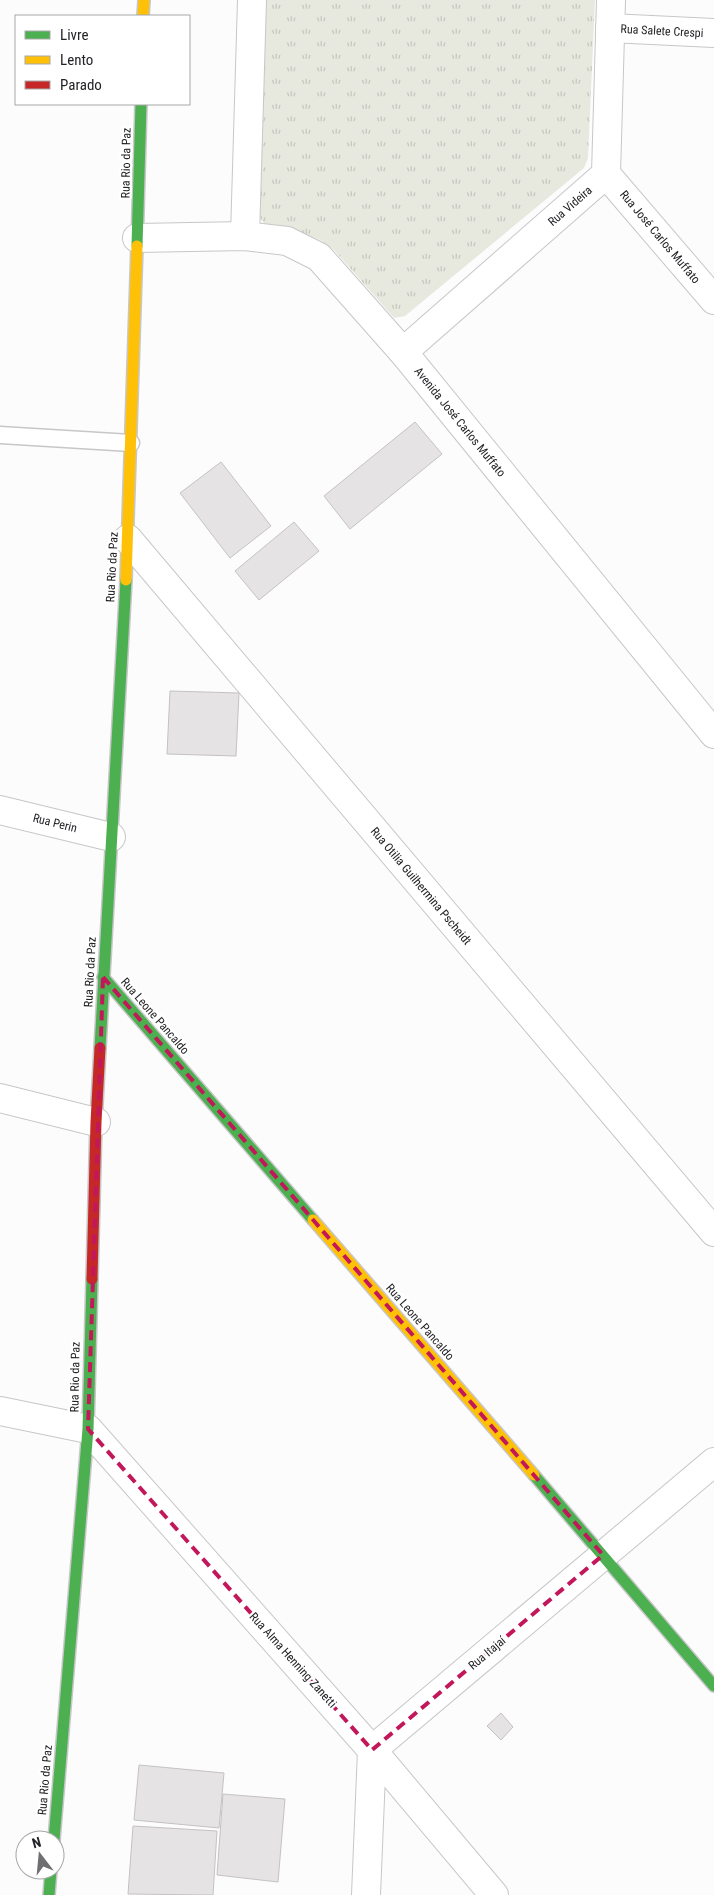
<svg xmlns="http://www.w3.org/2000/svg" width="714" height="1895" viewBox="0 0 714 1895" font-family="'Roboto Condensed',sans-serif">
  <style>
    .grass { fill: url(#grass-tufts) }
    .building { fill: #e5e3e3; stroke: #c4c2c2 }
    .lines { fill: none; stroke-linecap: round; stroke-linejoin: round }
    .lane-casing { stroke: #c7c7c9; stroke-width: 19 }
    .street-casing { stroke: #c7c7c9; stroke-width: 30 }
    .fast-casing { stroke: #c7c7c9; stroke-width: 14 }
    .slow-casing { stroke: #c7c7c9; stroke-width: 14 }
    .jam-casing { stroke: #c7c7c9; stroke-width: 14 }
    .lane { stroke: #fff; stroke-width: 16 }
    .street { stroke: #fff; stroke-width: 28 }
    .fast { stroke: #4caf50; stroke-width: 11 }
    .slow { stroke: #ffc107; stroke-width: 11 }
    .jam { stroke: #c62828; stroke-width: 11 }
    .marked { fill: none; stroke: #c2185b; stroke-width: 4; stroke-dasharray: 10 6; stroke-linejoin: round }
    .labels { text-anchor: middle; stroke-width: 4.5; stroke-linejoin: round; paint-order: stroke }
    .street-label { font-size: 12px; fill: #232327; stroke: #fff }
  </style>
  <defs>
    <pattern id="grass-tufts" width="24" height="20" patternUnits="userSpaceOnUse" patternTransform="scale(1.25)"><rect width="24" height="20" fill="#e7e9df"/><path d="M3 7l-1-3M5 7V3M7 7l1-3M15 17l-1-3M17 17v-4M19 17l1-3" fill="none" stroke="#c6c8bf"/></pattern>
  </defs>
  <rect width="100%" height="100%" fill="#fcfcfc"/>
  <path class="grass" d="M265 0H595L588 158 584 168 405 316 394 318 334 250C314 232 293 232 267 227L260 218Z"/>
  <g class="building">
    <polygon points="415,422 442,454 350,529 324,496"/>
    <polygon points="221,462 271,526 230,558 180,493"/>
    <polygon points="294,522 319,551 259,600 235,571"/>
    <polygon points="170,691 239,693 236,756 167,754"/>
    <polygon points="501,1713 513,1727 501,1740 487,1726"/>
    <polygon points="139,1765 224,1773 219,1828 134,1820"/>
    <polygon points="223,1794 285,1799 278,1882 217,1875"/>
    <polygon points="133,1826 217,1831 213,1895 128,1894"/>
  </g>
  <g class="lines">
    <g class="lane-casing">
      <polyline id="lane" points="0,435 131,443"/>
    </g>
    <g class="street-casing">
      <g id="street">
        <polyline points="610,28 714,33"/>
        <polyline points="606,174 714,300"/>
        <polyline points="245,236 252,0"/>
        <polyline points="137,238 245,236 287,241 319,257 403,352 714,734"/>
        <polyline points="403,352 606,174 611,0"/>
        <polyline points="128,539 714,1232"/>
        <polyline points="0,810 111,837"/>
        <polyline points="0,1098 96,1122"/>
        <polyline points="0,1411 88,1429 372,1750 494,1895"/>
        <polyline points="366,1895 372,1750 714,1462"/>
      </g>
    </g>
    <g class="fast-casing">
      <g id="fast">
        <polyline points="137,246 141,104"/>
        <polyline points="103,977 313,1220"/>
        <polyline points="100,1048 126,580"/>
        <polyline points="534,1475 714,1686"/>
        <polyline points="54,1840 88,1429 92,1279"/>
        <polyline points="49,1895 51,1870"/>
      </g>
    </g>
    <g class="slow-casing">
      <g id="slow">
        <polyline points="143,16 144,0"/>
        <polyline points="126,580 137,246"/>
        <polyline points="313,1220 534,1475"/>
      </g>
    </g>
    <g class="jam-casing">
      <polyline id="jam" points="92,1279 96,1122 100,1048"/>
    </g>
    <use href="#lane" class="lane"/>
    <use href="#street" class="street"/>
    <use href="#fast" class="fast"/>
    <use href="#slow" class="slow"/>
    <use href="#jam" class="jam"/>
  </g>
  <path class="marked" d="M103 977 603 1555 372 1750 88 1429Z"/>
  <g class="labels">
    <g class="street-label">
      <text transform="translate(662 31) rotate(3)" y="4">Rua Salete Crespi</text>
      <text transform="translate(126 163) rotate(-89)" y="4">Rua Rio da Paz</text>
      <text transform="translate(570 206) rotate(-41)" y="4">Rua Videira</text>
      <text transform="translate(660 237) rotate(50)" y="4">Rua José Carlos Muffato</text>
      <text transform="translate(460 422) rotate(51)" y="4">Avenida José Carlos Muffato</text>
      <text transform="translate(112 567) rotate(-87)" y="4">Rua Rio da Paz</text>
      <text transform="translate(55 823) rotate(14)" y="4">Rua Perin</text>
      <text transform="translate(421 886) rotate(50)" y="4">Rua Otilia Guilhermina Pscheidt</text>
      <text transform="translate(90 972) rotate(-87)" y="4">Rua Rio da Paz</text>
      <text transform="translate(155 1016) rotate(49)" y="4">Rua Leone Pancaldo</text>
      <text transform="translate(420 1322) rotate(49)" y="4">Rua Leone Pancaldo</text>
      <text transform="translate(75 1377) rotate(-89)" y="4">Rua Rio da Paz</text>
      <text transform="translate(487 1653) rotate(-40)" y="4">Rua Itajaí</text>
      <text transform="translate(293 1660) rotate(48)" y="4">Rua Alma Henning Zanetti</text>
      <text transform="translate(45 1780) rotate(-85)" y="4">Rua Rio da Paz</text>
    </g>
  </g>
  <rect x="15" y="15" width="175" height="90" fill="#ffffff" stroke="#a7a7a9"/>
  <rect x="25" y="31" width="25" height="8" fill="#4caf50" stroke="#a7a7a9"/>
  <text x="60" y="40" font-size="15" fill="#232327">Livre</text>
  <rect x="25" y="56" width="25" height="8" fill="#ffc107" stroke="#a7a7a9"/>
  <text x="60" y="65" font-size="15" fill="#232327">Lento</text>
  <rect x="25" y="81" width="25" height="8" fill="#c62828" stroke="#a7a7a9"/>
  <text x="60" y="90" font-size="15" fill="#232327">Parado</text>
  <g transform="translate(40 1855) rotate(344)"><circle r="24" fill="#ffffff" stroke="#a7a7a9"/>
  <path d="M0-4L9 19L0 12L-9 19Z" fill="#6f6f72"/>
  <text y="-8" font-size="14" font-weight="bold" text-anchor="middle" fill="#232327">N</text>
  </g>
</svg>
